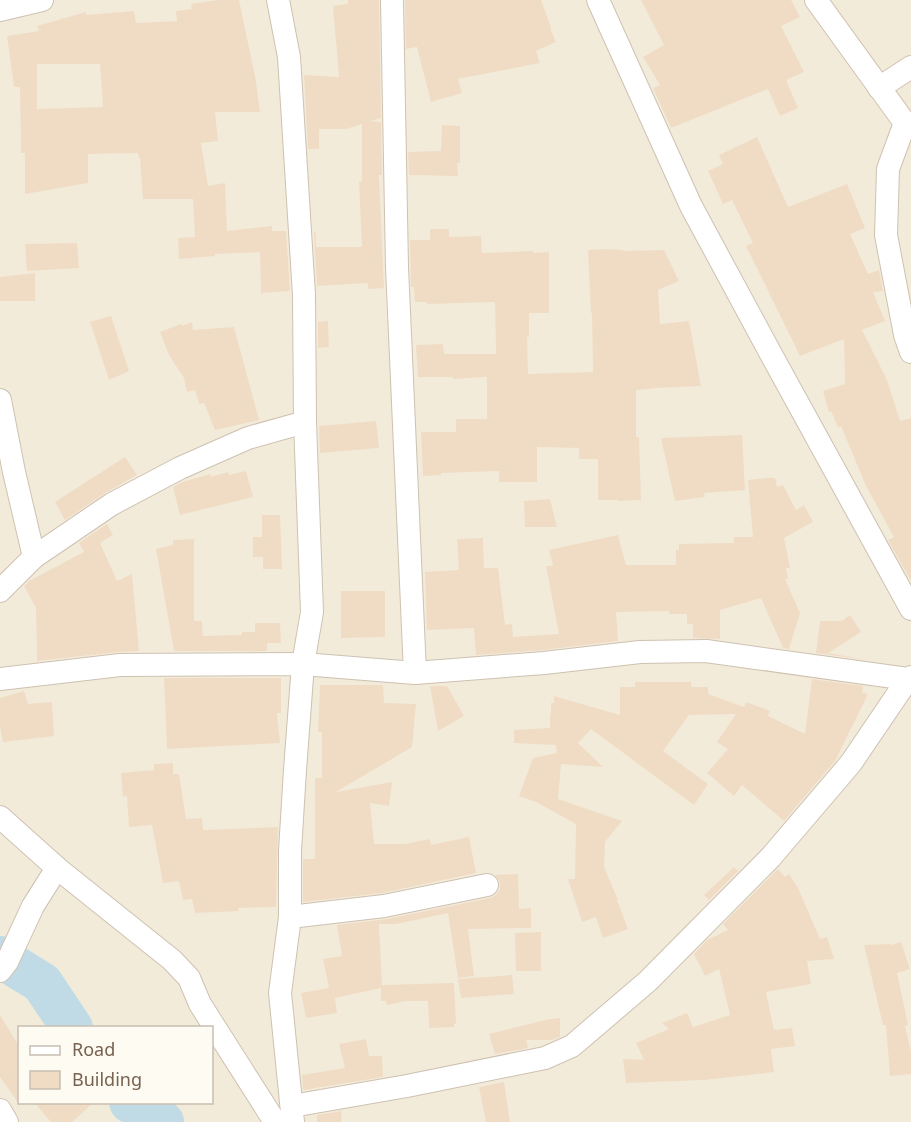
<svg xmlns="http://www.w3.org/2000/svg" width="911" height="1122" viewBox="0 0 911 1122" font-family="'Noto Sans',sans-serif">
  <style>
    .residential { fill: #f3ebda; fill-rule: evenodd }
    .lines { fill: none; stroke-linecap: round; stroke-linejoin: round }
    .river { stroke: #c0dbe5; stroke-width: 42 }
    .building { fill: #f0dcc5; fill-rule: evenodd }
    .minor-casing { stroke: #cec1b1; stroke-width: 24 }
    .minor { stroke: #fff; stroke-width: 22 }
  </style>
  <rect width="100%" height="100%" fill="#fcf8ec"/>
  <path class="residential" d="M0 0H911V1122H0ZM20 1028H212V1102H20Z"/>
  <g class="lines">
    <g class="river">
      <polyline points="0,957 42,983 72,1028"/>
      <polyline points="130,1102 163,1122"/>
    </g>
  </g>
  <g class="building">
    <path d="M219 0H239L256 81 260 112H215L218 141 201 143 208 186 225 183 227 231 272 226V231H286L290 291 261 293 260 252 215 254V256L179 259 178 238 195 237 193 199H143L140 158H139L138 153 88 154V183L25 194V153H21L20 87H14L7 36 39 31 37 26 86 12V15L134 11 136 23 177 21 176 11 192 9 191 4ZM37 64H100L103 107 37 109Z"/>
    <polygon points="348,0 379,0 381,118 370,121 381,122 382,175 379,175 384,288 368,289 368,283 317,286 314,232 316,232 316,247 362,247 359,182 362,181 362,124 346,129 319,129 319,149 308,149 304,75 339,77 333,6 348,4"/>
    <polygon points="405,0 541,0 551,27 550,28 556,42 536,51 540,63 458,79 462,93 431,102 417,47 406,49"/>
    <polygon points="641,0 791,0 800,17 781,26 804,72 786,80 798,108 780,116 768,89 671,128 653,88 660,85 643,57 664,45"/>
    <polygon points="442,125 460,126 460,163 457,163 458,176 409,175 408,152 441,151"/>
    <polygon points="757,137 788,207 847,184 865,228 850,234 868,274 879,270 883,291 873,292 885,321 862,330 887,380 900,421 911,418 911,581 888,540 894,537 866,486 841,426 838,427 831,411 829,412 823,391 845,384 844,339 800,356 746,246 753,243 732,200 723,204 708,171 723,164 719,155"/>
    <polygon points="430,229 449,229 449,237 481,236 482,253 533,251 533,253 549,252 549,313 529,313 529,337 527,337 528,374 593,372 592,313 591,313 588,250 607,249 623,250 623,251 664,250 679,281 658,290 660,324 689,321 701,386 656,388 636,390 636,437 639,437 641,500 618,501 618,500 598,500 598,459 579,459 579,448 537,447 537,482 499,482 499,471 441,473 441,475 423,476 421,432 456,432 456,419 487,419 487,377 453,379 453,377 418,377 416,345 443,344 444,354 496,354 495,302 427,304 427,302 415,302 414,287 411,287 410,240 430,240"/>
    <polygon points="77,243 79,268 27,271 25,244"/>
    <polygon points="35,273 35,301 0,301 0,277"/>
    <polygon points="111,316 129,371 109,380 90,322"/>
    <polygon points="328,321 329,347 318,348 318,322"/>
    <polygon points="192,322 193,330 234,327 259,420 215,430 204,403 199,404 195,390 187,392 184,378 169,355 160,332 181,324 182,326"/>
    <polygon points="376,421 379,448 320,453 319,426"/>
    <polygon points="742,435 745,490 704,493 705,497 675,501 661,438"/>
    <polygon points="125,457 137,475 105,493 65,520 55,502"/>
    <polygon points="246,471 253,497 180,515 173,487 182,482 211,474 211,477 228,472 229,475"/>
    <polygon points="767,478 775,478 777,487 783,485 796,510 804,505 813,522 784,538 790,568 786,568 788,579 785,579 800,613 789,649 783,648 761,598 720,610 720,639 693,638 693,624 687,624 687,614 669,614 669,611 616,612 618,641 543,650 476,655 474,628 427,630 425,572 459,570 457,539 483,538 484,568 498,568 505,625 512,624 513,637 559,634 546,566 553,566 549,550 618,535 626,565 676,565 676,550 679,550 679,544 734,543 734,537 753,537 748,480"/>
    <polygon points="550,499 557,527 525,527 524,501"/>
    <polygon points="262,515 280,515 282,569 263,569 263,557 253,557 253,537 262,537"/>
    <polygon points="107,524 113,535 100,543 117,581 132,574 139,651 118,652 37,661 36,608 24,586 29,581 84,552 79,543"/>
    <polygon points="194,539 194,621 202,621 203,636 242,635 242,632 255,632 255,623 280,623 281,643 267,643 267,651 174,651 156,549 173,545 173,540"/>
    <polygon points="341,591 385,591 385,637 341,638"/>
    <polygon points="850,615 861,632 828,653 867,660 816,653 820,621 842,621"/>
    <polygon points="164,678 281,678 281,713 277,713 280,743 167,749"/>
    <polygon points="812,679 863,686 862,693 868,694 835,761 784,821 742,785 734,796 707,773 728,749 717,742 736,714 689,715 663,751 708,784 694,805 591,729 578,743 603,767 561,764 558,799 622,821 605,842 604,867 618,900 617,900 628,929 603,938 596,917 582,922 568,879 575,879 576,824 536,802 519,796 533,758 557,753 556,745 514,743 514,730 550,728 550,715 551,715 551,703 554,703 554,696 620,715 620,687 635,687 635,682 691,682 691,687 708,687 708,694 744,707 746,702 768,710 770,711 768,716 805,734"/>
    <polygon points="320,685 383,685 384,703 416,704 412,747 336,792 392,782 389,806 370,803 374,844 405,844 430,839 431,845 469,837 476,873 382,893 303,902 303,859 315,859 315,778 322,778 322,732 318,732"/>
    <polygon points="430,686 447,686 464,716 438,731"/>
    <polygon points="24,691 28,704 52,702 54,736 3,742 0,727 0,698"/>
    <polygon points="173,763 173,774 179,774 186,819 202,818 203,830 278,827 276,907 238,908 239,911 195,913 192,899 183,900 179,881 163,883 152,825 129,827 127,796 123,797 121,773 154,770 154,764"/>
    <polygon points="734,867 738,871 709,900 704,895"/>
    <polygon points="778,869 785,877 789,874 798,888 820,939 827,937 834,959 807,961 811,984 766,992 774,1030 792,1028 795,1046 771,1049 774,1072 704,1080 626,1083 623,1059 644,1060 636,1043 669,1029 662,1023 687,1013 693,1027 730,1015 719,969 705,976 694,954 707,940 728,930 723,924"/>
    <polygon points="518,874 519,909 531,908 531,928 468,929 474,976 458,978 448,913 396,924 379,924 382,985 454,983 456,1024 454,1024 454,1027 429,1028 428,1001 405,1001 387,1005 386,1001 381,1001 381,988 335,998 337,1013 306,1018 301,993 329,988 323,959 342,956 337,925 387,919 490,898 496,895 500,889 500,882 495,875"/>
    <polygon points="541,932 541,971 516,971 515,933"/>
    <polygon points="901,942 910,969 897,973 908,1025 905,1026 911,1052 911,1074 890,1076 886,1025 883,1025 864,945 891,944 891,945"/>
    <polygon points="512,975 514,994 461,998 458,979"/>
    <polygon points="0,1015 20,1048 20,1105 0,1077"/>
    <polygon points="560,1018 560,1037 551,1040 526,1040 528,1048 495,1054 489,1034 550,1019"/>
    <polygon points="366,1039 369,1056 382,1056 383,1077 303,1090 302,1075 345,1068 339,1044"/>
    <polygon points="504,1082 510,1122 486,1122 479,1087"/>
    <polygon points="34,1102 94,1102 72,1122 51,1122"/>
    <polygon points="342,1111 341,1122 317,1122 317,1115"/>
  </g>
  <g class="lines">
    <g class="minor-casing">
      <g id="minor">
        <polyline points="278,0 289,57 304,295 305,422 312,612 303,664 295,770 290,851 290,917 280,993 293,1122"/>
        <polyline points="392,0 397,267 415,673"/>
        <polyline points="598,0 691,206 772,356 911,609"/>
        <polyline points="816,0 905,123 888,169 886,235 905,335 911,352"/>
        <polyline points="0,10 42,0"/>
        <polyline points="879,88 911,67"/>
        <polyline points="0,400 14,472 34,557"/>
        <polyline points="0,591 34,557 112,504 180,468 248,438 305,422"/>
        <polyline points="0,679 120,665 303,664 415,673 544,663 640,652 706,651 908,679 911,677"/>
        <polyline points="0,817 57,868 172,960 189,978 200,1004 275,1122"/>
        <polyline points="290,917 384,906 487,885"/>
        <polyline points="0,971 7,962 33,906 57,868"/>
        <polyline points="292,1106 407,1086 545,1058 572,1046 648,981 770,858 851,763 908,679"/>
        <polyline points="0,1110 7,1122"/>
      </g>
    </g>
    <use href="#minor" class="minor"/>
  </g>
  <rect x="18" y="1026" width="195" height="78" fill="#fefbf2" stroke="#c8beb1" stroke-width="1.5"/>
  <rect x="30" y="1046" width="30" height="9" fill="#ffffff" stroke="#c8beb1" stroke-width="1.5"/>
  <text x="72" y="1056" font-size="18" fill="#77624f">Road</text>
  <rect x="30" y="1071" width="30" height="18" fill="#f0dcc5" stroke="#c8beb1" stroke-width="1.5"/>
  <text x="72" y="1086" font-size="18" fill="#77624f">Building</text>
</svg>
